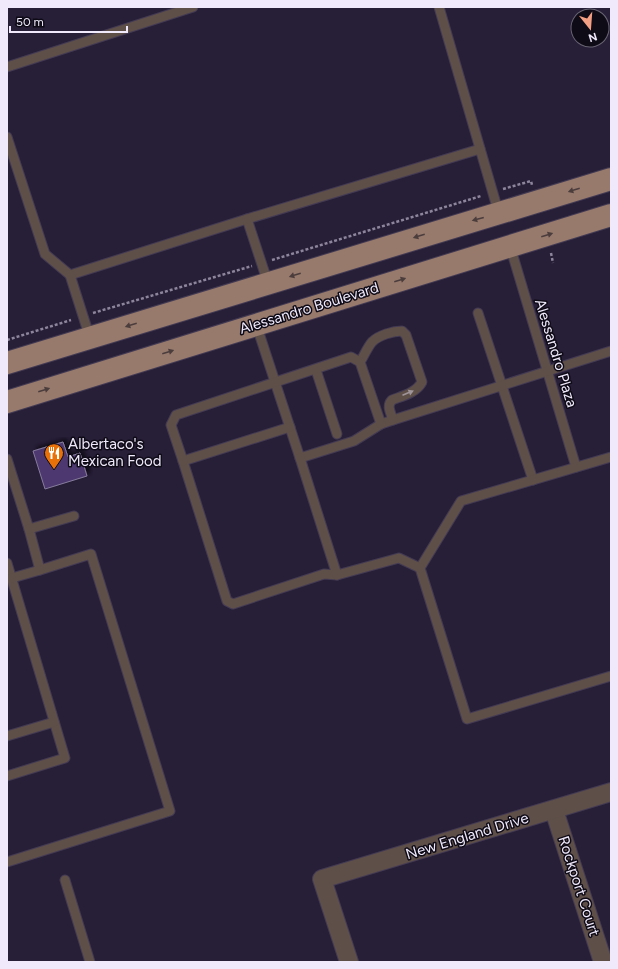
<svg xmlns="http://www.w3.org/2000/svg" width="618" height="969" viewBox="0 0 618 969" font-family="Figtree,sans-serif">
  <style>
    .building { fill: #4d3870; stroke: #867c9c; filter: url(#shadow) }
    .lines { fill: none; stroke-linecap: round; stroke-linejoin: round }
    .lane-casing { stroke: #433a53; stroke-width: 11 }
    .street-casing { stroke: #433a53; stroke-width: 20 }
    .primary-casing { stroke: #433a53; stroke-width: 24 }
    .path { stroke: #8d859b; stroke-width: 2.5; stroke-dasharray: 3 2; stroke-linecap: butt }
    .lane { stroke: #5e4f49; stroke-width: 9 }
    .street { stroke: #5e4f49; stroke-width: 18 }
    .primary { stroke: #977a6c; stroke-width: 22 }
    .oneway { fill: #4c3d3d }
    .oneway2 { fill: #9f9499 }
    .labels { text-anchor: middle; stroke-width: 3; stroke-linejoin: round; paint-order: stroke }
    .street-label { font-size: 15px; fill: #efe9fb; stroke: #0f0b16 }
    .poi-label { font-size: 15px; fill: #efe9fb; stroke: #0f0b16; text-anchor: start }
  </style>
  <defs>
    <filter id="shadow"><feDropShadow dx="3.5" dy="-3.5" stdDeviation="2" flood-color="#0009"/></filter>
  </defs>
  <rect width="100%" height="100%" fill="#271e38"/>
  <polygon class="building" points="63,442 68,457 80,453 87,476 45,489 33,451"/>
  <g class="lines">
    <g class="lane-casing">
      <g id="lane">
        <polyline points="439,7 499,214"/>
        <polyline points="7,67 193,7"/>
        <polyline points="7,137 45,254 70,275 247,219 480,149"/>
        <polyline points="247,219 268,283"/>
        <polyline points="510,246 576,467"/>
        <polyline points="70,275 90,338"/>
        <polyline points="478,313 533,480"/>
        <polyline points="256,324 300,458 354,441 381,424 393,420 611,351"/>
        <path d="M360 362C364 356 367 348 372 342 379 335 393 331 402 331L406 335 422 382C416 393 402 396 392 400 386 406 391 413 393 420"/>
        <polyline points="316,370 337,434"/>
        <polyline points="290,427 183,461 227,601 233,604 324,574 337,575"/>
        <polyline points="611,457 461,501 420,568 467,719 611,676"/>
        <polyline points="300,458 337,575 399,558 420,568"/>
        <polyline points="7,459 29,529 40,570 91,554 170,811 7,862"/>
        <polyline points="183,461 171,425 176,415 351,357 360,362 381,424"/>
        <polyline points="29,529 74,516"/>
        <polyline points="7,563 65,758 7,776"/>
        <polyline points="12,578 40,570"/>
        <polyline points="7,736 54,722"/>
        <polyline points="65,880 90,962"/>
      </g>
    </g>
    <g class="street-casing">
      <g id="street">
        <polyline points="554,810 603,962"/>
        <polyline points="349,962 322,879 611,792"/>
      </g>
    </g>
    <g class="primary-casing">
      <g id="primary">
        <polyline points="7,363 611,179"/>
        <polyline points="7,402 611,215"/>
      </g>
    </g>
    <g class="path">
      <polyline points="503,189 531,181 532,185"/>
      <polyline points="551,253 553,263"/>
      <polyline points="272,260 481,196"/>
      <polyline points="93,313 252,266"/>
      <polyline points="7,340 71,320"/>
    </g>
    <use href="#lane" class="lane"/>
    <use href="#street" class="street"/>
    <use href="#primary" class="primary"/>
  </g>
  <defs><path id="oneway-solid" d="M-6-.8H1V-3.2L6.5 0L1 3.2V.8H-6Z"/></defs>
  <g class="oneway">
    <use href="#oneway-solid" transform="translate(574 190) rotate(163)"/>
    <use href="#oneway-solid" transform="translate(478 219) rotate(165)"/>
    <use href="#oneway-solid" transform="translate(547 235) rotate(-17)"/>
    <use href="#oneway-solid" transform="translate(419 236) rotate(163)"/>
    <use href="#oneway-solid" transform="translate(295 275) rotate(163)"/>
    <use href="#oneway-solid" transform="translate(400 280) rotate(-17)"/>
    <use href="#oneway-solid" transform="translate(131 325) rotate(163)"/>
    <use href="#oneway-solid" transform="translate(168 352) rotate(-17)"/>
    <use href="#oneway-solid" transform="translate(44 390) rotate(-17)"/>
  </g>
  <use class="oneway2" href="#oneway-solid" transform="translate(408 393) rotate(-23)"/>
  <defs>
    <g id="restaurant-pin" transform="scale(1)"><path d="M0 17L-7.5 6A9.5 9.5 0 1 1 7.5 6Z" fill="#e8710a" stroke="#0f0b16"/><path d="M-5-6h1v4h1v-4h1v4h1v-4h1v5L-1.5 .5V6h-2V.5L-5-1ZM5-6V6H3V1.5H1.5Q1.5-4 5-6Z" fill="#fff"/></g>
  </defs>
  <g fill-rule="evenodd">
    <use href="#restaurant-pin" x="54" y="453"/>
  </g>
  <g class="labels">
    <g class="street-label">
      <text transform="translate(309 308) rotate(-17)" y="5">Alessandro Boulevard</text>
      <text transform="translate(556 353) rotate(73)" y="5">Alessandro Plaza</text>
      <text transform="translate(467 836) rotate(-17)" y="5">New England Drive</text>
      <text transform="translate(579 886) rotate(72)" y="5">Rockport Court</text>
    </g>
    <g class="poi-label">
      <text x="68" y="449">Albertaco's<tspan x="68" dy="17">Mexican Food</tspan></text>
    </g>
  </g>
  <rect width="618" height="969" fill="none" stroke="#efe9fb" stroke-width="16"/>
  <g transform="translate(590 28) rotate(163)"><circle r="19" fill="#0f0b16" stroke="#696472"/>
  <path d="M0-3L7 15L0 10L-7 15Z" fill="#f39f83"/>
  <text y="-6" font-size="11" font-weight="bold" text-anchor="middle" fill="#efe9fb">N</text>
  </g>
  <path d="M10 26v6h117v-6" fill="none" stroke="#efe9fb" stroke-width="2"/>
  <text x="16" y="26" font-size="12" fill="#efe9fb" stroke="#0f0b16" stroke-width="3" paint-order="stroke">50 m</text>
</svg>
